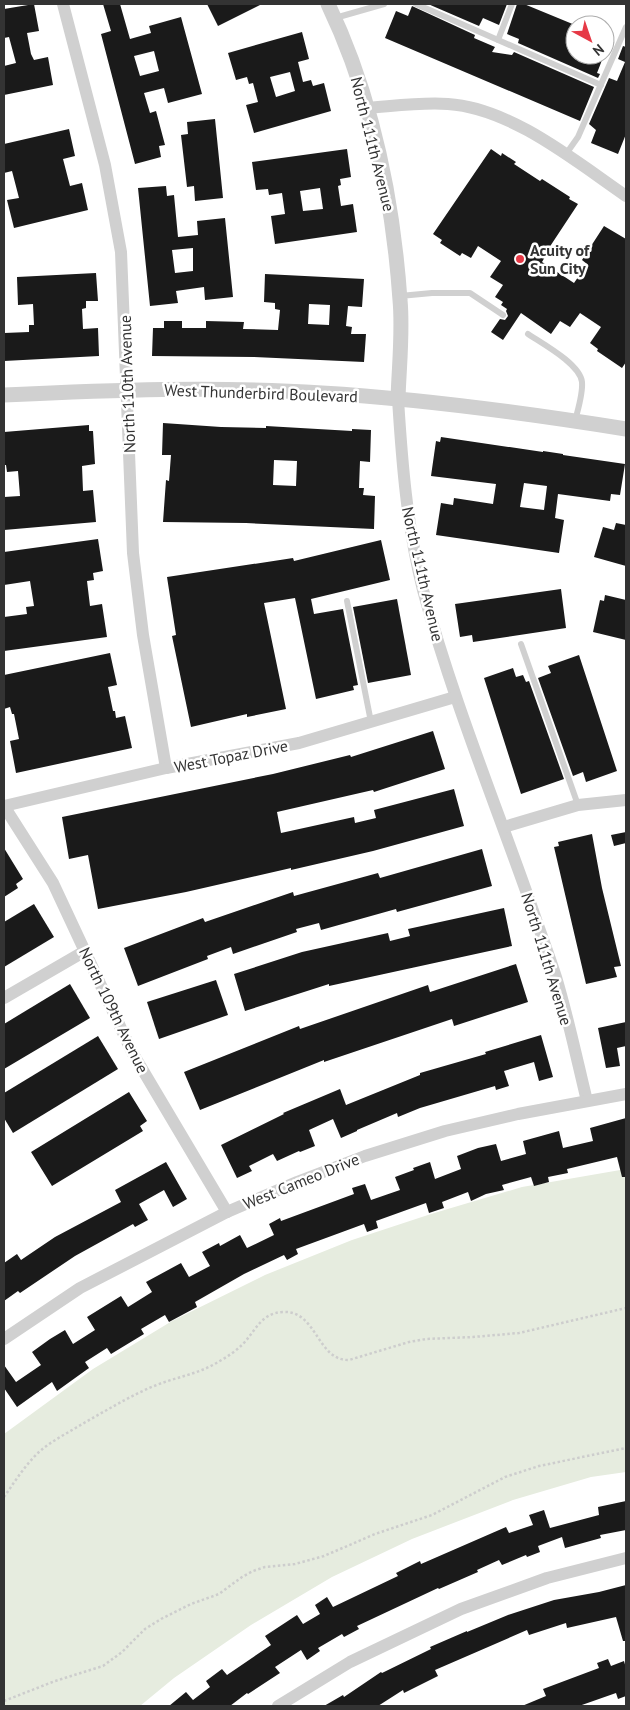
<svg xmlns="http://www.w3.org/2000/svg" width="630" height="1710" viewBox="0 0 630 1710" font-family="'PT Sans',sans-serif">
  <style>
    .green { fill: #e6ecdf }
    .building { fill: #1a1a1a; fill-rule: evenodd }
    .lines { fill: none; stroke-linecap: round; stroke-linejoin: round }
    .path { stroke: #cdcdcd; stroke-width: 2.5; stroke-dasharray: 2.5 2.5; stroke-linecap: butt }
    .service { stroke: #d0d0d0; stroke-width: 6 }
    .minor { stroke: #d0d0d0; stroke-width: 12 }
    .tertiary { stroke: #d0d0d0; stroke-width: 15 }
    .poi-dot { fill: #e63946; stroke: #fff; stroke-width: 2 }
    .labels { text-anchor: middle; stroke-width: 5; stroke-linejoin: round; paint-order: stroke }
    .street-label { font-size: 16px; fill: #333; stroke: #fff }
    .poi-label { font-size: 16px; font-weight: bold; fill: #333; stroke: #fff; text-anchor: start }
  </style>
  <rect width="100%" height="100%" fill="#fff"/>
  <polygon class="green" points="626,1169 626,1472 591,1477 513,1500 412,1539 332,1577 251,1625 174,1678 140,1706 4,1706 4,1434 93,1369 172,1321 265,1275 352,1240 431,1214 522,1187"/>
  <g class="building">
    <polygon points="34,4 39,31 27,33 31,54 34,60 48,57 53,85 4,95 4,66 16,63 9,37 4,38 4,9"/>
    <path d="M103 4H120L130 39 151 33 149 26 181 17 202 94 168 103 164 88 144 93 150 113 156 111 165 145 159 146 161 157 135 164 101 34 111 31ZM154 51 159 71 140 76 134 56Z"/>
    <polygon points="207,4 262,4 218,26"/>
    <polygon points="428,4 507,4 499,25 483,18 479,26"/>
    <polygon points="517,4 524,4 575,25 575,55 604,55 597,73 600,74 598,78 518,43 519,39 507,34"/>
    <polygon points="412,6 475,35 474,38 495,47 492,52 512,55 514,52 594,87 580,121 385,38 396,11 408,16"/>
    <path d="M302 32 309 59 298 62 303 82 311 80 313 86 324 83 331 111 254 133 246 105 258 102 253 83 249 84 247 77 236 80 228 53ZM290 72 295 91 276 97 270 77Z"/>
    <polygon points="605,38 614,42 608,55 605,53"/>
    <polygon points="623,46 626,47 626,134 618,154 591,143 596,130 589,124 609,78 617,81 625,62 618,59"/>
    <polygon points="215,119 223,198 195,201 194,186 187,187 181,135 188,134 187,122"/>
    <polygon points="69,129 75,156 63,159 70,186 82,183 88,210 14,228 7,200 19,198 12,171 4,173 4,144"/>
    <path d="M347 149 351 177 340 179 341 185 338 186 341 206 353 204 357 232 275 244 271 216 285 214 282 193 269 195 268 189 256 190 252 162ZM320 188 323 209 303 211 300 191Z"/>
    <polygon points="491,149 501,156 502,153 516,162 514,164 540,181 542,179 570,197 569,199 578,204 545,254 546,255 542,262 574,283 587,264 582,260 604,226 626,239 626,362 622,368 597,351 598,349 590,343 601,327 580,313 570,327 560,321 551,334 521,313 503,340 491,332 500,319 505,320 508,316 506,311 507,309 501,305 503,302 495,297 503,285 490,277 501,261 478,246 471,258 462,253 460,256 440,243 442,240 433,234"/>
    <path d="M166 186 167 196 174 195 178 237 198 235 197 221 225 218 233 297 205 300 204 287 176 291 178 303 150 306 138 188ZM193 248V271L175 273 172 250Z"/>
    <polygon points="96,273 98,301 86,301 86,308 82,309 83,329 98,328 99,356 4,361 4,333 29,332 29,325 34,325 33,304 18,305 17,277"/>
    <path d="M265 274 364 279 362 307 348 306 346 326 352 327 351 334H366L364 362 254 357 152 356 153 328H164V321H182V328H206V321L244 322 243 329 278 330 280 310 275 309V303L264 302ZM309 304 330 305 329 325 308 324Z"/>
    <path d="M163 423 221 427 266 428V426L352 431V429L371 430 370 462 360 461 359 488H364L363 495 375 496 374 529 246 523 163 522 166 480 169 481 171 455H162ZM274 460 297 461 296 486 273 485Z"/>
    <polygon points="89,425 89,431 93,431 95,464 82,466 83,491 93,490 96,522 4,530 4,497 20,496 18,471 7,472 6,465 4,465 4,432"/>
    <path d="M441 437 543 452V451L563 454V455L625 464 620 495 611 494 610 501 558 494 555 518 564 520 559 553 436 535 441 503 453 505 454 498 493 504 496 484 431 476 436 441 440 442ZM524 483 547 486 544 510 520 507Z"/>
    <polygon points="616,523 626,525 626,566 594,557 603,527 614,530"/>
    <polygon points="98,539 103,571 93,573 94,580 87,581 90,606 102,604 107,637 4,651 4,617 27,614 26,607 34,606 30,581 4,585 4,552"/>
    <polygon points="381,540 390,580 311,599 314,614 343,609 358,685 353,686 354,690 316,699 295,598 264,603 286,709 247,717 247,714 191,727 172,636 176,635 167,577 293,558 294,561"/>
    <polygon points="561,589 566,628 473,642 472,635 460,637 455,604"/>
    <polygon points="605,595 626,600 626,640 593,632 600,600 604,601"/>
    <polygon points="397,599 411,675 368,683 353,607"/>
    <polygon points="110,653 117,685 108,687 113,711 115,711 116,718 125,716 132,748 16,773 10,741 19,739 14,714 12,714 10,707 4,709 4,675"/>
    <polygon points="579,655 617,771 586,782 583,772 573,776 538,678 551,673 548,666"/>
    <polygon points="513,668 516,677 523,675 526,682 529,681 564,779 521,794 484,678"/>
    <polygon points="433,731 445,769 374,792 373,790 277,812 281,833 354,817 355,823 376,818 374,810 454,789 464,826 373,851 291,870 291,868 186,892 98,909 88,855 69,859 62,817 273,774 350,755 351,757"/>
    <polygon points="626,832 626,843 614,846 611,835"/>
    <polygon points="592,834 602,888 621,966 614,967 617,977 586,984 554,847 559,846 558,842"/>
    <polygon points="4,848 23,879 16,884 18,888 4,897"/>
    <polygon points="482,849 492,886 397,912 396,909 321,930 319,923 296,929 297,932 233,954 231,947 207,956 208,959 138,986 124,948 203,918 205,922 293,892 294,896 378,873 380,878"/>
    <polygon points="34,904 54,937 4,967 4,922"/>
    <polygon points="504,908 512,946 329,986 329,984 245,1011 234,974 302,952 388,933 390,941 410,936 408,929"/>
    <polygon points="516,964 528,1002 454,1026 452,1019 324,1062 324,1060 200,1110 184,1072 299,1026 300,1029 428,985 430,992"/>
    <polygon points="216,980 228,1015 159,1039 147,1002"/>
    <polygon points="70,984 90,1018 4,1069 4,1024"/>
    <polygon points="626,1022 626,1046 617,1048 620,1066 606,1068 598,1028"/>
    <polygon points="541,1035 553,1077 539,1081 534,1062 504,1071 509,1086 496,1090 495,1086 420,1108 398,1117 397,1113 357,1130 357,1131 341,1138 333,1119 309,1130 315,1146 300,1152 299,1151 277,1161 273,1154 249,1166 252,1171 237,1178 221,1145 284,1114 283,1113 340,1089 346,1105 420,1075 420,1073 486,1054 485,1052"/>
    <polygon points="98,1036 118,1069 13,1133 4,1118 4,1093"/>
    <polygon points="129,1092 147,1121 140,1126 143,1131 52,1186 31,1152"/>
    <polygon points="626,1118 626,1177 622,1177 617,1157 567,1169 568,1173 548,1177 549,1182 534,1186 531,1177 502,1185 504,1190 486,1194 471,1201 468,1192 442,1202 444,1208 429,1213 426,1203 376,1221 378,1228 367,1232 364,1224 296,1249 298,1254 287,1260 284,1255 244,1274 195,1302 197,1307 169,1322 165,1315 141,1329 144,1334 111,1354 107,1348 85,1362 89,1368 57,1391 52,1382 17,1407 4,1388 4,1365 16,1382 41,1365 32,1352 50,1339 65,1330 73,1344 95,1330 87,1317 121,1296 128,1307 152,1292 146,1282 181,1263 189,1277 210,1266 202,1252 219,1243 220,1246 240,1235 247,1248 274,1235 269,1224 280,1218 281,1221 354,1194 352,1188 365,1184 371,1200 400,1190 395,1177 414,1170 413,1168 430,1162 435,1179 461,1169 457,1156 478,1148 496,1144 501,1161 526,1154 523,1141 559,1131 563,1148 593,1141 590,1128"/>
    <polygon points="166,1162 187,1199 173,1207 164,1190 139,1204 148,1220 135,1227 133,1224 75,1256 20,1293 18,1291 4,1301 4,1263 17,1254 21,1260 55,1237 121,1202 115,1190"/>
    <polygon points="626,1501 626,1530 600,1535 601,1538 565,1548 562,1537 538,1546 540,1552 527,1557 526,1555 502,1565 499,1560 477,1570 478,1572 439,1589 438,1588 357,1626 359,1629 344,1637 342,1634 318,1648 320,1651 307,1660 301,1650 275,1667 280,1673 248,1694 247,1693 230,1706 169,1706 186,1692 193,1700 210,1687 206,1681 222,1669 227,1675 271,1645 265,1636 297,1615 303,1624 320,1614 315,1605 327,1597 333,1607 398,1576 396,1573 420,1561 421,1564 506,1527 509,1533 533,1525 529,1515 544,1510 550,1528 599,1515 598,1507"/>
    <polygon points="626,1585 626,1641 623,1641 616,1617 567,1628 566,1623 529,1635 527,1630 435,1670 438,1676 404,1693 403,1690 378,1706 324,1706 343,1695 344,1697 381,1672 382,1673 431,1649 430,1647 467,1631 467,1632 508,1615 554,1600 599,1592"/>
    <polygon points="608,1659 611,1666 624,1661 626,1668 626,1696 618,1699 616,1693 579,1706 522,1706 546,1696 543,1689 599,1668 597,1663"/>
  </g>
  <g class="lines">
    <g class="path">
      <path d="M4 1497C16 1480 28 1460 45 1447 57 1438 71 1431 84 1423 107 1410 130 1396 154 1386 176 1377 199 1374 218 1362 227 1357 236 1351 243 1344 256 1330 261 1313 283 1312 317 1310 317 1361 349 1360L409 1342 426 1339 473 1337 519 1333 626 1308"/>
      <polyline points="4,1701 55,1681 103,1666 122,1652 145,1629 161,1619 191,1604 219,1594 242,1577 253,1571 265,1567 295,1564 324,1556 375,1534 432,1515 505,1477 539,1466 626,1448"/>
    </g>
    <g class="service">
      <polyline points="416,4 601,85"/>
      <polyline points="335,18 384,4"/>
      <polyline points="498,40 512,4"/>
      <polyline points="566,154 578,137 626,27"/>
      <polyline points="400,296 432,293 470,293 503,315"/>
      <path d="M528 334C543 344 580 364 582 382 583 394 578 409 575 421"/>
      <polyline points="347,601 371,722"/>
      <polyline points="521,644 578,805"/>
    </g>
    <g class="minor">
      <polyline points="63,4 105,165 121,252 133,553 143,635 166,768"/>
      <path d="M367 108C394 106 421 102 448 104 511 108 575 161 626 196"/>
      <path d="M398 399C402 463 407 527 423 590 452 697 494 800 531 905 539 929 548 952 556 977 568 1017 577 1060 587 1101"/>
      <polyline points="4,806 166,768 299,743 455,697"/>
      <polyline points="4,806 53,883 132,1052 227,1212"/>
      <polyline points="504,827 578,805 626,800"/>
      <polyline points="4,998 85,951"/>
      <polyline points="4,1339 80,1288 227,1212 297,1182 365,1156 445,1131 518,1114 626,1094"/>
      <polyline points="278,1706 350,1662 461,1609 547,1578 626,1558"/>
    </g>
    <g class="tertiary">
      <path d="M328 4C372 96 393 199 400 300 403 332 399 366 398 399"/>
      <path d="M4 395C110 390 216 386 322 393 423 399 526 413 626 429"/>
    </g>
  </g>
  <circle class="poi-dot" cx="520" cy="259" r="5"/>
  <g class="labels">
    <g class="street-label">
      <text transform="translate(373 144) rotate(76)" y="6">North 111th Avenue</text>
      <text transform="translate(127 384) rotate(-92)" y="6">North 110th Avenue</text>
      <text transform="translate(261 393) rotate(2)" y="6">West Thunderbird Boulevard</text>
      <text transform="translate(423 574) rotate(77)" y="6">North 111th Avenue</text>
      <text transform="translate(231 756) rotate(-11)" y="6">West Topaz Drive</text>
      <text transform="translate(547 959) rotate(73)" y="6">North 111th Avenue</text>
      <text transform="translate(114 1010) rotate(64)" y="6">North 109th Avenue</text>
      <text transform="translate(301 1181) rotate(-22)" y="6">West Cameo Drive</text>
    </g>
    <g class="poi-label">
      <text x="530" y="256">Acuity of<tspan x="530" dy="18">Sun City</tspan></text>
    </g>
  </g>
  <rect width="630" height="1710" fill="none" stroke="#333333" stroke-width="10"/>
  <g transform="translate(590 40) rotate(140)"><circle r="24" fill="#ffffff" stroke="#adadad"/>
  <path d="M0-4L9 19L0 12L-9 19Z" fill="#e63946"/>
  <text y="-8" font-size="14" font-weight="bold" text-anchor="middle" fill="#333333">N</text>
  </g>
</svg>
